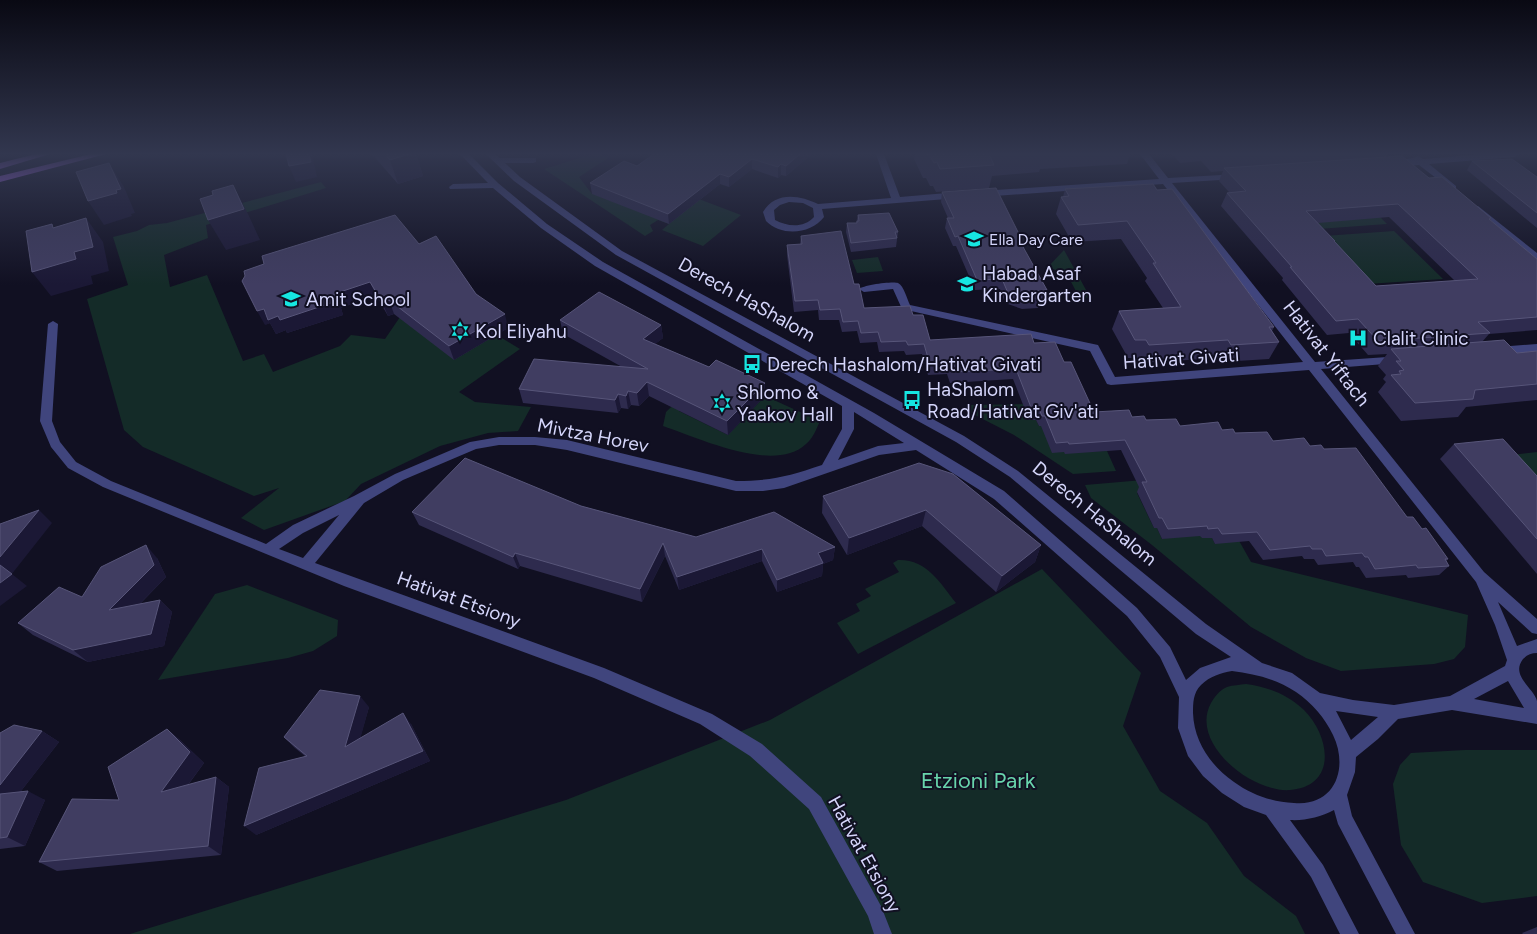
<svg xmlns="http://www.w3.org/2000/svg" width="1537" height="934" viewBox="0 0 1537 934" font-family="Figtree,sans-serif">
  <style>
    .green { fill: #142b28 }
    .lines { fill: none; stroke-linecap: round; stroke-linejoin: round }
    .minor { fill: #40457d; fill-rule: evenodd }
    .major { fill: #ac67f0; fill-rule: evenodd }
    .wall { fill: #2e2b4e; fill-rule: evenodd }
    .shaded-wall { fill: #1b1835 }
    .building { fill: #403d61; stroke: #575579; fill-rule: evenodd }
    .labels { text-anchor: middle; stroke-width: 4; stroke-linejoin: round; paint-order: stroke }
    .far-poi-label { font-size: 16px; fill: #d5d6fb; stroke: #111022; text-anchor: start }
    .poi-label { font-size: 19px; fill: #d5d6fb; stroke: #111022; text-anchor: start }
    .street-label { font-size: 19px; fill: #d5d6fb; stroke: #111022 }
    .near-park-label { font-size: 22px; fill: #68d4ac; stroke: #111022 }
  </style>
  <rect width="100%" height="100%" fill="#111022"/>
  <g class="green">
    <polygon points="593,154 600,154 608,158 579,177 592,194 625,171 741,215 703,246 662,230 669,224 658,220 650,225 653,231 645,236 544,169"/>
    <polygon points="321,182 326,188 206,225 208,238 164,255 170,287 207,275 243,361 264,354 273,372 340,346 351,335 385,339 400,317 497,335 520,349 459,392 475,402 531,407 518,431 488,433 440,446 361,484 345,501 264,530 241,518 279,488 254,496 143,447 124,430 87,299 128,285 113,237 137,231 149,225 167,223"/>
    <polygon points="1380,217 1387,224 1318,229 1312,223"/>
    <polygon points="1394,231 1443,279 1367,284 1324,236"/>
    <polygon points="1064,250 1091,299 1078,295 1069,278 1071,276 1048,267"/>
    <polygon points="878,257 883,271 857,273 852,260"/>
    <path d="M709 370 679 411 728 435 765 396 820 421C816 430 813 438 806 444 774 474 699 438 663 426L666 412Z"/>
    <polygon points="1036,404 1024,407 1029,420 1036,420 1039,426 1049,426 1064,452 1107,451 1116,471 1073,474 1014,435 969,412 967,405"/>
    <polygon points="1537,452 1537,493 1503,456"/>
    <polygon points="1155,479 1137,493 1154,528 1157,528 1162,539 1197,529 1202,538 1212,538 1215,544 1233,530 1251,562 1468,615 1465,647 1454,659 1434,664 1341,671 1306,658 1251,627 1152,545 1091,498 1085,485"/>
    <path d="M898 560C927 559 940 583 956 603L858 654 837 623 860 611 856 604 871 596 865 589 899 572 893 563Z"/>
    <polygon points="1042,569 1141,673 1123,726 1160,791 1207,823 1244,876 1296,916 1305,934 130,934 566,800 770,720"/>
    <polygon points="247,585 338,620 337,636 313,651 288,658 158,680 215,594"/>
    <path d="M1246 684C1268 687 1287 694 1304 710 1330 736 1338 786 1290 790 1252 793 1189 743 1211 703 1215 696 1220 690 1227 687 1233 685 1240 685 1246 684Z"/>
    <polygon points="1465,750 1537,750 1537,896 1482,903 1423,882 1401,845 1393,784 1400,765 1411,753"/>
  </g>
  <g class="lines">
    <g class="minor">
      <path d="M460 154H469L498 183 547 224 603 262 874 413 1004 491 1137 608 1170 647 1186 680 1200 668 1231 657 1196 634 1010 477 956 442 616 255 514 181 486 154H495L500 158H536V162L533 163H505L520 177 622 251 964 436 1018 471 1206 624 1262 663 1292 673 1320 693 1353 700 1394 705 1450 696 1505 666 1507 660 1495 625 1476 582 1309 370 1111 385 1107 384 1090 351 902 309 893 289 864 292 859 289C863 285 893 281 898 283 904 286 907 299 910 305L1098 345 1115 377 1303 362 1163 184 981 197 976 194 981 191 1159 179 1140 154H1149L1168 178 1239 174V178L1236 179 1172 183 1315 362 1402 356 1404 359 1402 362 1398 363 1321 369 1484 572 1537 619V634L1532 633 1498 602 1517 646 1537 639V653C1531 653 1527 655 1523 659 1510 676 1534 688 1537 701 1537 707 1537 717 1537 724L1452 710 1398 719 1378 739 1356 757 1355 772 1347 795 1352 816 1415 934H1396L1338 824 1334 810C1321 817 1304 821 1290 820L1323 865 1359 934H1340L1311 877 1266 815 1244 807 1222 793 1203 776 1188 756 1178 728 1179 697 1160 657 1127 616 994 499 916 450 879 455 784 488 763 491H736L567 450 535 445H499L476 449 403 480 364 503 315 563 604 668 712 714 762 744 821 797 881 906 892 934H874L868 916 809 809 750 756 700 724 594 678 344 586 103 487 68 468 51 447 40 421 48 324 53 321 58 324 52 421 60 442 76 462 111 481 266 544 293 525 354 496 395 474 470 442 499 437H535L567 440 736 481C772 481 789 476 822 465L842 429V406L595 266 541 228 493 188 450 189 449 187 453 184 488 183ZM854 412 904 443 878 446 838 460 854 429ZM339 515 303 558 279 549 303 533ZM1232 671C1255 674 1277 679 1296 692 1312 703 1325 718 1333 735 1349 768 1335 807 1294 803 1272 802 1252 795 1234 782 1211 766 1194 742 1193 713 1193 703 1193 693 1201 685 1210 676 1221 673 1232 671ZM1508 681 1524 708 1474 699ZM1336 711 1378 717 1351 740Z"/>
      <path d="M876 154H884L900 197 959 192 964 195 959 198 822 209 824 217C811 234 782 237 766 221L763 212C775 191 800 195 818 204L891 198ZM789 202 803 203 813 208 814 217C804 228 788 227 775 220L774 210 780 205Z"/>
      <path d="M1483 154H1519L1515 157 1429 164 1456 186V190L1453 191 1419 165 1395 167 1391 164C1397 159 1410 160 1418 156L1423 159Z"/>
      <polygon points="1478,206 1537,253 1537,261 1534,260 1475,211 1473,209"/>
      <polygon points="1537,344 1537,352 1498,355 1492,351 1498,347"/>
    </g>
    <g class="major">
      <polygon points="36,154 50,154 0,169 0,163"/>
      <polygon points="91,154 106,154 0,182 0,176"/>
    </g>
  </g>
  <g class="wall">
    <polygon points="372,154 416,154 423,176 398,184"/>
    <polygon points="654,154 812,154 786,176 781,175 778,178 752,169 729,187 720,184 669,224 592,194 590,183 637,166"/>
    <polygon points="915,154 1130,154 1127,164 1040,169 1039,172 992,176 989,188 936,192 933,186 930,186 926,178 923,178 914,159"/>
    <path d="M1172 154H1388L1386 157 1429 178 1491 218 1490 220 1537 259V330L1489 334 1482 342 1517 353 1537 351V400L1466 407 1458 417 1401 421 1378 392 1386 382 1383 379 1386 375 1378 366 1387 354 1368 355 1349 333 1327 335 1282 280 1283 278 1221 206 1227 193 1229 192 1219 181 1223 171 1211 172 1201 161 1180 163ZM1389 217 1455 281 1376 286 1335 242V241L1318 223Z"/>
    <polygon points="1472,161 1537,177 1537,228 1467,170"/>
    <polygon points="1065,189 1157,190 1274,327 1272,331 1279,342 1269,359 1221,362 1218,358 1141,363 1138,358 1128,358 1112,329 1119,311 1163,308 1145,281 1147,278 1121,239 1072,242 1056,214 1061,197 1063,197"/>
    <polygon points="942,192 1020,236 1019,240 1047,290 1044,300 1040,300 1038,308 1022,309 1005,303 1000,289 975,290 956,246 953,246 945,228 947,218 948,218 941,202"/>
    <polygon points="858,215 898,232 896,247 851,252 846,232 847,223 856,223"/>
    <polygon points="801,236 854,284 864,308 913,315 930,340 1034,343 1064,362 1094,412 1132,417 1180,426 1222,430 1273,441 1310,446 1324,449 1422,529 1448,559 1446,561 1449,566 1439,575 1408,578 1406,575 1366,578 1359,567 1356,567 1353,562 1318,565 1314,559 1304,559 1302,556 1263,560 1249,541 1215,544 1212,538 1202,538 1200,536 1162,539 1157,528 1154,528 1137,492 1139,487 1121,450 1065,454 1064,452 1052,453 1041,426 1039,426 1036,420 1029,420 1013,379 950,383 947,374 928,375 922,354 906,355 904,351 879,352 877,342 860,343 857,331 842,332 839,320 819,320 818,310 794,312 787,255 787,245 800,244"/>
    <polygon points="419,244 476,294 508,328 454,360 394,314 388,316 376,295 341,308 343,315 287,333 286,330 276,334 270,323 265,325"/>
    <polygon points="560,320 661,325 663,338 655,344 709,367 765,383 765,396 728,435 649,396 639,406 631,405 628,409 621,408 618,413 523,403 519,389 622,367 563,334"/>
    <polygon points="1454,444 1537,476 1537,574 1440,459"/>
    <polygon points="953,474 1041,545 1035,562 996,592 922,526 847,555 822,513 823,496"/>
    <polygon points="581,506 696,537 835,547 833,560 823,564 822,576 777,592 762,561 679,590 665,556 642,602 520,566 518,569 419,525 412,512"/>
    <polygon points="157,558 166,577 140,604 160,600 172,612 164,646 88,662 33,635 18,623 82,597"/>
    <polygon points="369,707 360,738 411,724 430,761 256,835 305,756 295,748 284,737"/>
    <polygon points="167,729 180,740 204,763 188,785 216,777 229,787 221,855 57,871 39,862 119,800"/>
    <polygon points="42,731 59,742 21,791 45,800 25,846 0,849 0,733"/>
    <polygon points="1537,927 1537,934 1523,934 1522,933"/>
  </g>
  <g class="shaded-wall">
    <polygon points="309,154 312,154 317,177 296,182 289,166"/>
    <polygon points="409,154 416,154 423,176 398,184 390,160"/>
    <polygon points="800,154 812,154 786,176 786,166"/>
    <polygon points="752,159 752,169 729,187 729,177"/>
    <polygon points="109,163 124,187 135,213 131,214 132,216 104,225 88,201 116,190"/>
    <polygon points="781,164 781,175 778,178 778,167"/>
    <polygon points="720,174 720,184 669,224 668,214"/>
    <polygon points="233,185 249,216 260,240 226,250 208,220"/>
    <polygon points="86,218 103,242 109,271 91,276 93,284 51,296 32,272"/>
    <polygon points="370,282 376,295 341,308 343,315 287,333 286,330 276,334 270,323 265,325 257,311 334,294"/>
    <polygon points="389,300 394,314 388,316 382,302"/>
    <polygon points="505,314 508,328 454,360 449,346"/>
    <polygon points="661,325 663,338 645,352 643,339"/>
    <polygon points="647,382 649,396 639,406 637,393"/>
    <polygon points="765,383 765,396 728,435 727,421"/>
    <polygon points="628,391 631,405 628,409 626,396"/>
    <polygon points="618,394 621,408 618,413 615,400"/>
    <polygon points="39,510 52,523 11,575 0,566 0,557"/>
    <polygon points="926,510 922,526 847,555 849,538"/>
    <polygon points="663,543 665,556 642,602 640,589"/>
    <polygon points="146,545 157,558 166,577 122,622 109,610"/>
    <polygon points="1041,545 1035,562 996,592 1002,576"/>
    <polygon points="835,547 833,560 823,564 822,576 777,592 777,580 818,553"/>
    <polygon points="762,549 762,561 679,590 677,577"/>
    <polygon points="515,553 520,566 518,569 513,557"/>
    <polygon points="12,574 27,586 0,606 0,583"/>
    <polygon points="160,600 172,612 164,646 88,662 73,650"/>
    <polygon points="360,696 369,707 355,758 345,747"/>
    <polygon points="403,713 411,724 430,761 256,835 244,826"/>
    <polygon points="167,729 180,740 204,763 175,802 161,792"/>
    <polygon points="42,731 59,742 11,804 0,798 0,785"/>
    <polygon points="216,777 229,787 221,855 208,846"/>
    <polygon points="28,791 45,800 25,846 7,837"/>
  </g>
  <g class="building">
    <polygon points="286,154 309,154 311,162 289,166"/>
    <polygon points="384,154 409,154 390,160"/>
    <polygon points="654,154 800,154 786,166 781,164 778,167 752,159 729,177 720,174 668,214 590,183 624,161 637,166"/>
    <polygon points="926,154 989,154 994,165 940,169 937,162 934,163 929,154"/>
    <path d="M1402 156 1429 178 1442 177 1491 218 1489 219 1537 259V317L1478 322 1490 333 1378 341 1358 319 1336 321 1290 267H1292L1227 193 1246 191 1224 168ZM1398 204 1478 279 1376 286 1334 241H1335L1306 211Z"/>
    <polygon points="1512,159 1537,177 1537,213 1472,161"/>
    <polygon points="109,163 121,189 116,190 117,193 88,201 76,172"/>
    <polygon points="1153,184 1157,190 1172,189 1274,327 1269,327 1279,342 1231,345 1228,340 1149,345 1146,340 1135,340 1119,311 1181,307 1153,263 1156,263 1127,221 1078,225 1061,197 1069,196 1065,189"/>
    <polygon points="233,185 244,209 208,220 200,199 213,195 212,191"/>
    <polygon points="996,188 1020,236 1017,236 1047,290 1037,291 1041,298 1024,299 1008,293 1002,279 977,280 958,236 955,237 947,218 954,218 942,192"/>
    <polygon points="889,213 898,232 895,232 897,238 851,243 847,223 857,223 857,221 859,221 858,215"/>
    <polygon points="395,215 419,244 436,236 476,294 505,314 449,346 389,300 382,302 370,282 334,294 337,301 280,320 278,316 268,320 264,309 257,311 242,281 245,276 244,271 264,264 262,256"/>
    <polygon points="86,218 93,247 74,252 76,259 32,272 26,231 52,224 53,228"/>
    <polygon points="841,231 854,284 859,284 864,308 910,306 913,315 923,315 930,340 1031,334 1034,343 1055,342 1064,362 1071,362 1094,412 1129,410 1132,417 1144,416 1146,420 1176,419 1180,426 1218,422 1222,430 1233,429 1235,433 1267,432 1273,441 1304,438 1310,446 1321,445 1324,449 1356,448 1407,517 1413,517 1422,529 1426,528 1448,559 1445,559 1449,566 1418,568 1416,565 1375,569 1368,557 1365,557 1362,553 1326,556 1322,549 1312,549 1310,546 1270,550 1257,532 1222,534 1218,528 1208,529 1207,526 1168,529 1162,518 1159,518 1142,482 1147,482 1125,440 1069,444 1068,442 1056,443 1045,416 1042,416 1039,409 1032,410 1016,369 952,372 949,364 930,365 924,344 908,345 906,341 881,342 878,332 861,333 858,321 843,322 840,309 820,310 818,300 795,301 787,245 802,244 801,236"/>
    <polygon points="599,292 661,325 643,339 709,367 716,360 765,383 727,421 647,382 637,393 628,391 626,396 618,394 615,400 519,389 534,359 648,369 560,320"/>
    <polygon points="1504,340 1517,353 1537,351 1537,384 1475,390 1473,399 1415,403 1391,375 1401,374 1399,371 1404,370 1396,361 1401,361 1391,349"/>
    <polygon points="1503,439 1537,476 1537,539 1454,444"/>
    <polygon points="465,458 581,506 696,537 774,512 835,547 818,553 823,563 777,580 762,549 677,577 663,543 640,589 515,553 513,557 412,512"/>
    <polygon points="919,463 953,474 1041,545 1002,576 926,510 849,538 823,496"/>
    <polygon points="39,510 0,557 0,524"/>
    <polygon points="146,545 154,565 109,610 160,600 151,634 73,650 18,623 59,587 82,597 101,567"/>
    <polygon points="0,565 12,574 0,583"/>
    <polygon points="320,690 360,696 345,747 403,713 423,751 244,826 259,768 307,756 284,737"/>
    <polygon points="14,725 42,731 0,785 0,733"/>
    <polygon points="167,729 190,752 161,792 216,777 208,846 39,862 72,799 119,800 108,767"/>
    <polygon points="28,791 7,837 0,838 0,794"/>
  </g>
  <linearGradient id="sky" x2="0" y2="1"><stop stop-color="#090913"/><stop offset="0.54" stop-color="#32374f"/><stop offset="1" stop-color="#32374f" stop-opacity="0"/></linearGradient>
  <rect width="1537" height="285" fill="url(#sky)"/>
  <defs>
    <g id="school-bare" transform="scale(1.5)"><path d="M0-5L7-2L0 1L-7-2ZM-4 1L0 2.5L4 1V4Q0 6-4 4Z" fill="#16e6e1" stroke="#111022" stroke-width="2.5" paint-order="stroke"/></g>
    <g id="synagogue-bare" transform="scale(1.5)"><path d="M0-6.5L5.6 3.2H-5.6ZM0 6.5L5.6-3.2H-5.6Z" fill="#16e6e1" stroke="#111022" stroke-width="2.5" paint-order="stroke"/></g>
    <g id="hospital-bare" transform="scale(1.5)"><path d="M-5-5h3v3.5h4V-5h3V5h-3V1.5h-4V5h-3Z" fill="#16e6e1" stroke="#111022" stroke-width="2.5" paint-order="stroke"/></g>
    <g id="bus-bare" transform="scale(1.5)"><path d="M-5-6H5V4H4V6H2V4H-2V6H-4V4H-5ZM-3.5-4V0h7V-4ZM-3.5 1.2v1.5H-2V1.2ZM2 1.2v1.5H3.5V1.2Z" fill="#16e6e1" stroke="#111022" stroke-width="2.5" paint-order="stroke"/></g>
  </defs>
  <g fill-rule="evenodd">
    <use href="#school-bare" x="974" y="239"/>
    <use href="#school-bare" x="967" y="284"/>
    <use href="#school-bare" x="291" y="299"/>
    <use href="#synagogue-bare" x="460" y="331"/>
    <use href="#hospital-bare" x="1358" y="338"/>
    <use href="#bus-bare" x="752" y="364"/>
    <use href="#bus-bare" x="912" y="400"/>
    <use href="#synagogue-bare" x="722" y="403"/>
  </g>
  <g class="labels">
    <g class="far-poi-label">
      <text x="989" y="245">Ella Day Care</text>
    </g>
    <g class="poi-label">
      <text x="982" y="280">Habad Asaf<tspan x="982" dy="22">Kindergarten</tspan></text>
      <text x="306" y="306">Amit School</text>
      <text x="475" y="338">Kol Eliyahu</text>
      <text x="1373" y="345">Clalit Clinic</text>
      <text x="767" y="371">Derech Hashalom/Hativat Givati</text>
      <text x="927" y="396">HaShalom<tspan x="927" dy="22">Road/Hativat Giv'ati</tspan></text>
      <text x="737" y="399">Shlomo &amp;<tspan x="737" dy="22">Yaakov Hall</tspan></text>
    </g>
    <g class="street-label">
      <text transform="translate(747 299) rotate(29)" y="7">Derech HaShalom</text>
      <text transform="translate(1327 353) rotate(52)" y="7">Hativat Yiftach</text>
      <text transform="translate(1181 358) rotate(-4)" y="7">Hativat Givati</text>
      <text transform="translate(593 435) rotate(11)" y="7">Mivtza Horev</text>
      <text transform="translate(1095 513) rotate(39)" y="7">Derech HaShalom</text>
      <text transform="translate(459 599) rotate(20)" y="7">Hativat Etsiony</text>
      <text transform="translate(865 854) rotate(61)" y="7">Hativat Etsiony</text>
    </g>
    <g class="near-park-label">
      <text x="978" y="788">Etzioni Park</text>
    </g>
  </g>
</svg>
